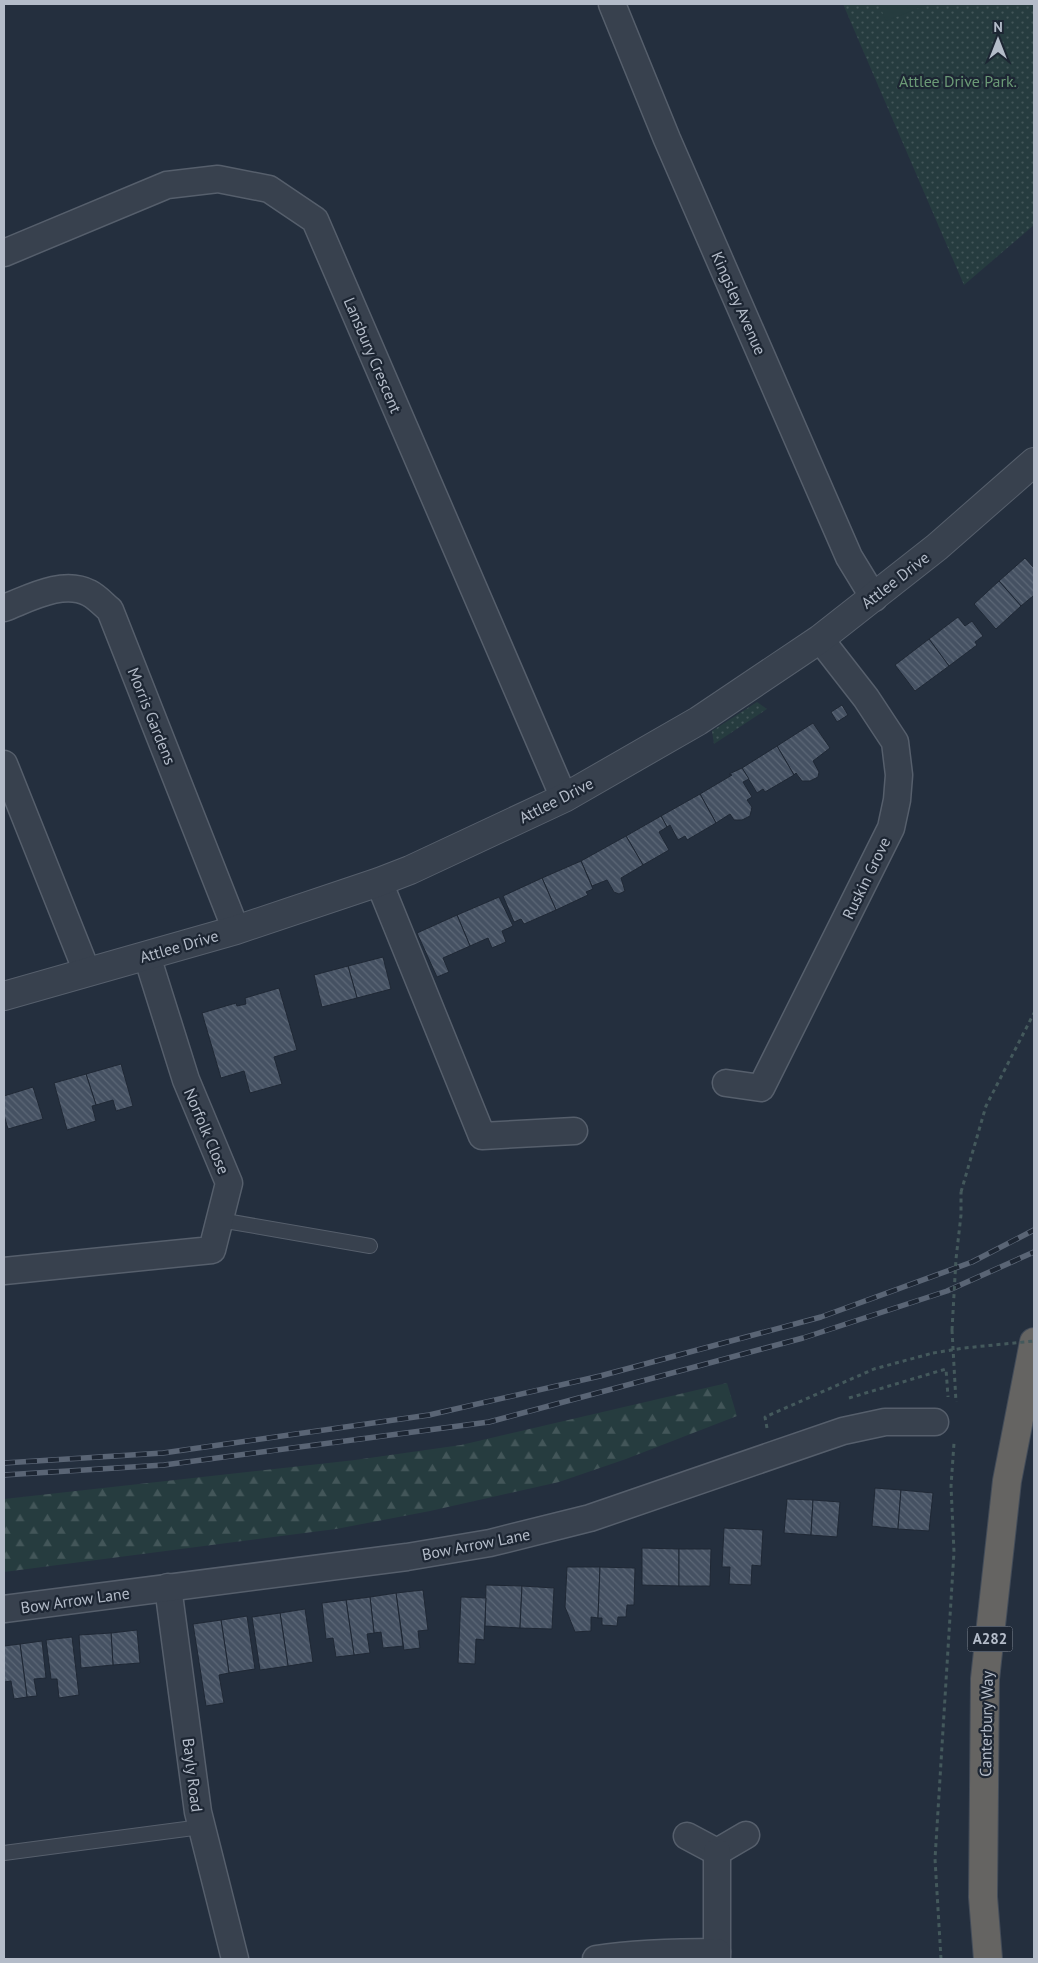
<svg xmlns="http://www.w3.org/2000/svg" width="1038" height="1963" viewBox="0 0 1038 1963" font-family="'PT Sans',sans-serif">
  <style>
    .grass { fill: url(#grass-dots) }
    .forest { fill: url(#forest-firs) }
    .pitch { fill: #263c3f }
    .building { fill: url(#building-back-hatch); stroke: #1f2835 }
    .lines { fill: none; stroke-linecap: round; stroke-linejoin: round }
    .service-casing { stroke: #565f6c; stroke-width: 16 }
    .minor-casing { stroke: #565f6c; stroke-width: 29 }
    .tertiary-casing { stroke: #565f6c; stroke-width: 30 }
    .trunk-casing { stroke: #434c59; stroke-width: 30 }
    .path { stroke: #44595c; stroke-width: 3; stroke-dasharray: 4 4; stroke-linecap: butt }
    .service { stroke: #38414e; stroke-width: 14 }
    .minor { stroke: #38414e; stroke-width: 26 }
    .tertiary { stroke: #38414e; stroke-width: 28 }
    .trunk { stroke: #656462; stroke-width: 28 }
    .rail-casing { stroke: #5a6575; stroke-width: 5.5 }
    .rail { stroke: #1d2633; stroke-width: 4; stroke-dasharray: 11; stroke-linecap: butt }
    .path-bridge { stroke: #44595c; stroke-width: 3; stroke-dasharray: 4 4; stroke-linecap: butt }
    .labels { text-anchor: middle; stroke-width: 4.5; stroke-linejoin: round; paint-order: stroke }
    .shield { fill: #1d2633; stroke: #878f9c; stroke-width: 1 }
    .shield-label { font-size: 15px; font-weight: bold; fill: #b4bcc9 }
    .park-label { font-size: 16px; fill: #6b9a76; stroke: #1d2633 }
    .street-label { font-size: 16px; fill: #b4bcc9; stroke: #1d2633 }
  </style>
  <defs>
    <pattern id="grass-dots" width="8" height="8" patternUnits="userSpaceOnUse" patternTransform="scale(1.25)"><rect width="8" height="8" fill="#263c3f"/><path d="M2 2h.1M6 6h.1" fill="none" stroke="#435659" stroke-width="1.8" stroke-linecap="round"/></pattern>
    <pattern id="forest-firs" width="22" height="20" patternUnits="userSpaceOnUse" patternTransform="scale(1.25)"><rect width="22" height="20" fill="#263c3f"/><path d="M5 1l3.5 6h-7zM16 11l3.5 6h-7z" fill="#435659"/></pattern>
    <pattern id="building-back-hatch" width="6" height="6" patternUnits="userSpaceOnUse" patternTransform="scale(1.25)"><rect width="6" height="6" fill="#455162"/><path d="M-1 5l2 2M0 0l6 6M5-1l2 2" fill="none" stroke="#5d6877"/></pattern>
  </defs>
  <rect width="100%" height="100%" fill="#242f3e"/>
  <g class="grass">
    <polygon points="843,4 1034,4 1034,225 964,285"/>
    <polygon points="757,702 767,709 714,744 712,731"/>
  </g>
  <polygon class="forest" points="727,1383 737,1416 626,1459 559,1482 430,1511 336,1529 4,1572 4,1499 355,1460 461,1445"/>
  <polygon class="pitch" points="879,4 929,4 886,21"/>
  <g class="building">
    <polygon points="1025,558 1034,568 1034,597 1033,596 1021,606 999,581"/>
    <polygon points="999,581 1021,606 996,629 974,604"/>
    <polygon points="958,617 965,626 972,621 983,636 975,642 977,645 949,666 929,639"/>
    <polygon points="929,639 949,666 915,691 895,665"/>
    <polygon points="842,705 848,715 837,722 831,712"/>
    <polygon points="813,723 830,748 813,761 819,772 818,777 810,781 802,781 796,773 794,775 777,746"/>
    <polygon points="777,746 794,775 765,792 763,789 757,793 742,768"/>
    <polygon points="742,768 749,779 743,782 752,797 747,800 752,807 750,816 742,820 734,820 730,814 716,823 700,794 732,775 729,774"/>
    <polygon points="700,794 716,823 687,840 685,836 678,840 670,825 667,827 661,816"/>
    <polygon points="661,816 667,827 659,832 669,850 643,865 626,836"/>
    <polygon points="626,836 643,865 621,878 625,891 619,894 614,892 607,880 592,886 581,861"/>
    <polygon points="581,861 593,889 586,892 588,895 556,910 542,878"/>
    <polygon points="542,878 556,910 524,924 521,919 514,922 503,896"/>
    <polygon points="499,897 513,926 502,931 506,942 492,948 488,938 470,946 457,915"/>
    <polygon points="457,915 470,946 443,958 449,972 437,977 417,933"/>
    <polygon points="383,957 391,989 357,998 348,966"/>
    <polygon points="348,966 357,998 322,1007 314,975"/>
    <polygon points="279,988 297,1050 274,1057 282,1084 250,1093 244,1071 221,1078 202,1013 236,1003 237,1006 246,1004 245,998"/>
    <polygon points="121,1064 133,1106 116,1111 113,1100 96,1105 86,1074"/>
    <polygon points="86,1074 96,1105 92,1106 96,1121 67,1130 54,1083"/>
    <polygon points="33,1087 43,1119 8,1129 4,1115 4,1096"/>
    <polygon points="875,1488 901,1490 898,1529 872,1526"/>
    <polygon points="901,1490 933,1493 929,1531 898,1529"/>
    <polygon points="787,1499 813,1500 811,1535 784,1533"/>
    <polygon points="813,1500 840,1502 837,1537 811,1535"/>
    <polygon points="724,1528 763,1530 761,1566 752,1565 751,1585 729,1584 730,1567 722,1567"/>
    <polygon points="642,1548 679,1549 679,1586 642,1585"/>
    <polygon points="679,1549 711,1549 710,1586 679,1586"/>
    <polygon points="567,1567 600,1567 598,1618 591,1617 591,1631 575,1632 565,1607"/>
    <polygon points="600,1567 635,1568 634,1605 627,1605 626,1617 618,1617 617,1626 602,1625 602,1618 598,1618"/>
    <polygon points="486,1585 522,1586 520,1628 485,1626"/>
    <polygon points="522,1586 554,1588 552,1629 520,1628"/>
    <polygon points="423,1590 428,1630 418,1631 420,1648 404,1650 396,1593"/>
    <polygon points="396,1593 403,1646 383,1648 381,1632 374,1633 370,1597"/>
    <polygon points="370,1597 374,1633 367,1634 370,1653 354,1655 346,1600"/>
    <polygon points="461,1597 486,1598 484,1640 476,1639 475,1664 458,1663"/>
    <polygon points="346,1600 354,1655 336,1657 333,1638 326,1639 322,1603"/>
    <polygon points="305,1609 313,1662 288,1666 280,1613"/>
    <polygon points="280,1613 288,1666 260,1670 252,1617"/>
    <polygon points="247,1616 255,1669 229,1673 221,1620"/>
    <polygon points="221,1620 229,1673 219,1675 224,1703 206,1706 193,1624"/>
    <polygon points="137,1630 140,1663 113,1665 111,1633"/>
    <polygon points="111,1633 113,1665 81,1668 79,1635"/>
    <polygon points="72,1637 79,1695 59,1698 57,1679 51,1679 46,1640"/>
    <polygon points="42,1641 46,1678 34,1679 37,1696 27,1697 20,1644"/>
    <polygon points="20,1644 27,1697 14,1699 11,1681 4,1682 4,1646"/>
  </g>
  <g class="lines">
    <g class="service-casing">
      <g id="service">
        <polyline points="220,1220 370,1246"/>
        <polyline points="4,1853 201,1827"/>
      </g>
    </g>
    <g class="minor-casing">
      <g id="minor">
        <polyline points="612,4 667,139 849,557 874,598"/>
        <polyline points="4,253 167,185 218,179 269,189 315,220 564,798"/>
        <path d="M4 608C28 599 63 579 89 593 97 597 104 605 110 610L236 930"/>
        <polyline points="4,764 87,972"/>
        <polyline points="379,882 482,1136 574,1131"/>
        <polyline points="726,1083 761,1088 891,828 897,800 899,775 895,742 866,698 820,639"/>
        <polyline points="4,1271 212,1250 229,1183 186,1080 147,956"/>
        <polyline points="168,1587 198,1812 235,1959"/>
        <polyline points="4,1609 407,1557 490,1543 590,1518 843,1431 885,1422 935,1422"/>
        <polyline points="687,1836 717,1852 746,1835"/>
        <polyline points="717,1952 717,1852"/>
        <path d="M596 1959C636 1953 676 1952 717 1952V1959"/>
      </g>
    </g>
    <g class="tertiary-casing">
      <polyline id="tertiary" points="4,996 236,930 379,882 410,870 564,798 698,721 820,639 937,547 1034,462"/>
    </g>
    <g class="trunk-casing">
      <polyline id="trunk" points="988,1959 983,1897 985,1679 1007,1481 1034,1342"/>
    </g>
    <g class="path">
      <polyline points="961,1192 986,1106 1034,1013"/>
      <polyline points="952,1330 956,1402"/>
      <polyline points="849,1398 946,1369 948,1397"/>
      <polyline points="767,1428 765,1417 874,1369 933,1353"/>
      <polyline points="941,1959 935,1859 954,1552 951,1486 954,1443"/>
    </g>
    <use href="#service" class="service"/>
    <use href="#minor" class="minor"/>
    <use href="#tertiary" class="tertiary"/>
    <use href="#trunk" class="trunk"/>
    <g class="rail-casing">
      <g id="rail">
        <polyline points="4,1463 163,1453 429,1415 600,1376 821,1317 972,1262 1034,1230"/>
        <polyline points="4,1475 164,1465 489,1422 803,1338 947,1291 1034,1252"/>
      </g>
    </g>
    <use href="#rail" class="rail"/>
    <g class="path-bridge">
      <polyline points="952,1330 956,1259 961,1215 961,1192"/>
      <polyline points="933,1353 964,1348 1034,1341"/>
    </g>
  </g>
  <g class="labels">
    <rect class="shield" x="967.5" y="1626.5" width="45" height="25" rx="4"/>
    <g class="shield-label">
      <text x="990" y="1644">A282</text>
    </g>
    <g class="park-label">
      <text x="958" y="87">Attlee Drive Park.</text>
    </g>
    <g class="street-label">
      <text transform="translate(739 303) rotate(66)" y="6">Kingsley Avenue</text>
      <text transform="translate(373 355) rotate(67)" y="6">Lansbury Crescent</text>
      <text transform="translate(895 580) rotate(-38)" y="6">Attlee Drive</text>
      <text transform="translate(152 716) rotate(68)" y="6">Morris Gardens</text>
      <text transform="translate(556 800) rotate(-27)" y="6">Attlee Drive</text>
      <text transform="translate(866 878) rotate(-64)" y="6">Ruskin Grove</text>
      <text transform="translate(179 946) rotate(-16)" y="6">Attlee Drive</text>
      <text transform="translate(207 1131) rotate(67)" y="6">Norfolk Close</text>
      <text transform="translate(476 1544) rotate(-11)" y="6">Bow Arrow Lane</text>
      <text transform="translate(75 1600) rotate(-8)" y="6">Bow Arrow Lane</text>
      <text transform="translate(986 1724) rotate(-89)" y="6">Canterbury Way</text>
      <text transform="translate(193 1775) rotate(83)" y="6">Bayly Road</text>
    </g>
  </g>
  <rect width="1038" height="1963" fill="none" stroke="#b4bcc9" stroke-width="10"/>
  <g transform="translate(998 40)" stroke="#1d2633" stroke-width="4" paint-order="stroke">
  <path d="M0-4L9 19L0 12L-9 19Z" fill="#b4bcc9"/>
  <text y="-8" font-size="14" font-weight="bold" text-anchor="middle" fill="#b4bcc9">N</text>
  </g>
</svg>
